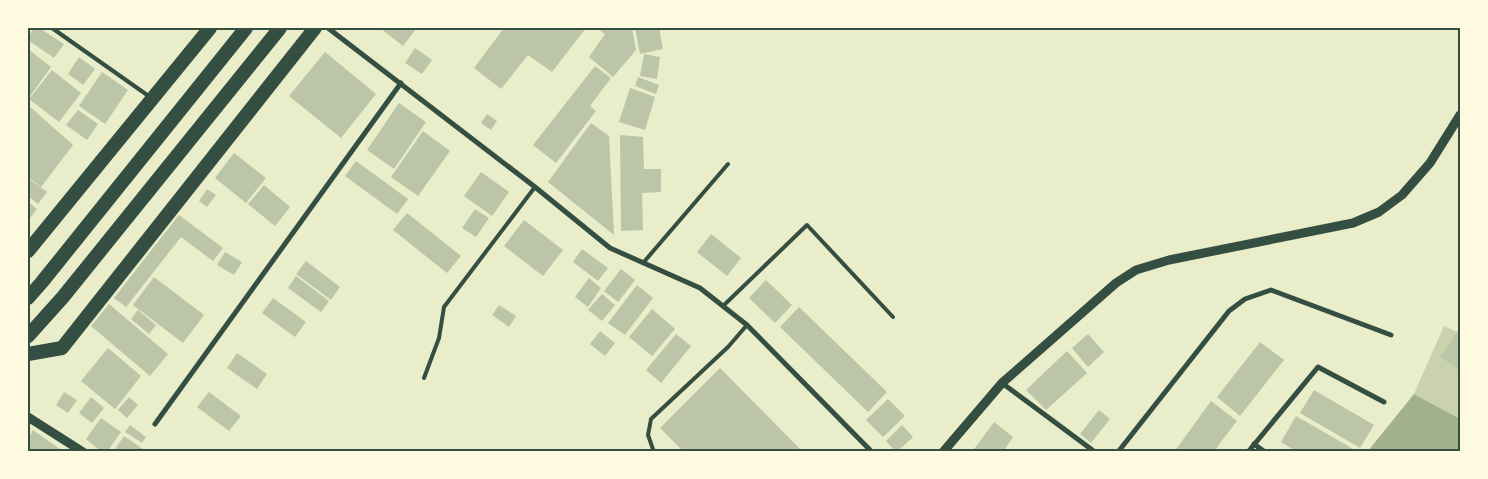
<svg xmlns="http://www.w3.org/2000/svg" width="1488" height="479" viewBox="0 0 1488 479" font-family="Raleway,sans-serif">
  <style>
    .green { fill: #cad2ad }
    .water { fill: #a3b18a }
    .building { fill: #bcc5a7 }
    .lines { fill: none; stroke-linecap: round; stroke-linejoin: round }
    .service { stroke: #344e41; stroke-width: 4 }
    .minor { stroke: #344e41; stroke-width: 5 }
    .tertiary { stroke: #344e41; stroke-width: 9 }
    .trunk { stroke: #344e41; stroke-width: 14 }
    .neatline { fill: none; stroke: #344e41; stroke-width: 2 }
  </style>
  <rect width="100%" height="100%" fill="#e9edc9"/>
  <polygon class="green" points="1444,326 1457,332 1440,357 1460,371 1460,419 1414,394"/>
  <polygon class="water" points="1414,394 1460,419 1460,451 1368,451"/>
  <g class="building">
    <polygon points="34,28 39,28 64,44 54,58 28,40 28,37"/>
    <polygon points="380,28 414,28 416,29 403,46"/>
    <polygon points="504,28 586,28 552,72 528,55 501,89 474,68"/>
    <polygon points="597,28 632,28 636,50 613,77 589,57 605,34"/>
    <polygon points="635,28 659,28 663,49 640,54"/>
    <polygon points="415,48 432,60 422,74 405,63"/>
    <polygon points="28,49 51,67 28,99"/>
    <polygon points="325,52 376,94 341,138 289,96"/>
    <polygon points="644,54 660,57 657,79 640,76"/>
    <polygon points="79,57 95,69 83,85 68,74"/>
    <polygon points="595,66 611,78 590,106 596,111 556,163 533,145"/>
    <polygon points="52,70 81,93 59,122 29,99"/>
    <polygon points="102,72 128,90 105,124 79,106"/>
    <polygon points="638,77 659,85 656,94 635,86"/>
    <polygon points="630,88 655,97 645,130 619,122"/>
    <polygon points="399,103 426,122 394,169 367,150"/>
    <polygon points="28,105 73,145 41,187 28,177"/>
    <polygon points="78,110 98,124 87,140 66,125"/>
    <polygon points="487,114 497,121 491,130 481,123"/>
    <polygon points="591,123 609,136 614,235 548,182"/>
    <polygon points="423,131 450,151 418,196 391,177"/>
    <polygon points="620,135 643,137 644,169 661,169 661,192 642,193 643,230 621,231"/>
    <polygon points="234,153 266,178 246,203 215,178"/>
    <polygon points="356,161 408,199 397,214 345,176"/>
    <polygon points="481,172 509,192 492,216 464,196"/>
    <polygon points="28,178 47,192 38,204 28,196"/>
    <polygon points="264,185 290,207 275,226 248,204"/>
    <polygon points="207,189 216,195 207,207 199,201"/>
    <polygon points="28,202 37,209 30,218 28,216"/>
    <polygon points="475,209 489,218 476,237 462,228"/>
    <polygon points="407,213 461,256 447,273 393,230"/>
    <polygon points="179,215 223,248 213,261 181,237 126,307 114,298"/>
    <polygon points="524,220 563,250 543,276 504,246"/>
    <polygon points="711,234 741,258 727,276 697,252"/>
    <polygon points="582,249 608,268 598,281 573,262"/>
    <polygon points="225,252 242,262 234,275 217,265"/>
    <polygon points="306,261 340,287 331,300 296,274"/>
    <polygon points="621,269 635,280 618,302 604,291"/>
    <polygon points="296,276 329,301 321,312 288,288"/>
    <polygon points="154,277 204,315 183,343 133,305"/>
    <polygon points="589,278 601,288 588,307 575,297"/>
    <polygon points="766,280 792,305 775,323 749,298"/>
    <polygon points="637,285 653,298 625,335 608,323"/>
    <polygon points="602,294 615,305 602,321 588,310"/>
    <polygon points="273,298 306,322 295,337 262,313"/>
    <polygon points="109,304 168,354 150,376 91,326"/>
    <polygon points="499,305 516,316 509,327 492,315"/>
    <polygon points="799,307 887,392 868,412 780,327"/>
    <polygon points="652,309 675,329 652,356 629,337"/>
    <polygon points="138,310 156,325 149,334 131,319"/>
    <polygon points="1460,327 1460,371 1440,357"/>
    <polygon points="600,331 615,343 605,356 590,344"/>
    <polygon points="676,334 691,346 661,383 646,370"/>
    <polygon points="1088,334 1104,352 1088,367 1072,348"/>
    <polygon points="1260,342 1284,360 1240,416 1217,397"/>
    <polygon points="108,348 141,376 115,409 81,381"/>
    <polygon points="1067,351 1087,373 1046,410 1026,390"/>
    <polygon points="237,353 267,374 257,389 227,368"/>
    <polygon points="720,368 803,452 684,452 660,428"/>
    <polygon points="1314,390 1374,425 1360,448 1300,413"/>
    <polygon points="64,392 77,400 68,413 56,405"/>
    <polygon points="209,392 241,416 229,431 197,407"/>
    <polygon points="91,397 104,408 92,423 79,413"/>
    <polygon points="129,397 138,405 127,418 118,410"/>
    <polygon points="888,399 905,416 883,437 866,420"/>
    <polygon points="1211,401 1237,421 1220,443 1214,452 1174,452"/>
    <polygon points="1099,410 1110,419 1091,443 1080,434"/>
    <polygon points="1296,416 1355,450 1354,452 1297,452 1281,442"/>
    <polygon points="101,418 121,432 107,452 102,452 86,439"/>
    <polygon points="994,422 1013,437 1003,452 972,452"/>
    <polygon points="130,425 146,437 142,443 125,432"/>
    <polygon points="902,425 913,437 897,452 896,452 886,441"/>
    <polygon points="33,430 64,452 28,452 28,439"/>
    <polygon points="124,436 147,452 113,452"/>
  </g>
  <g class="lines">
    <g class="service">
      <polyline points="52,28 150,97"/>
      <polyline points="643,263 728,164"/>
      <polyline points="723,306 807,225 893,317"/>
      <polyline points="424,378 439,338 444,307 535,187"/>
      <polyline points="654,452 648,435 651,419 728,347 747,325"/>
    </g>
    <g class="minor">
      <polyline points="328,28 535,187 610,248 700,288 747,325 872,452"/>
      <polyline points="1002,383 1095,452"/>
      <polyline points="155,424 401,83"/>
      <polyline points="1254,444 1265,452"/>
      <polyline points="1118,452 1229,311 1245,299 1271,290 1391,335"/>
      <polyline points="1248,452 1318,367 1384,402"/>
    </g>
    <g class="tertiary">
      <polyline points="28,417 83,452"/>
      <polyline points="943,452 1002,383 1116,283 1136,270 1169,260 1353,223 1379,212 1402,195 1430,163 1460,115"/>
    </g>
    <g class="trunk">
      <polyline points="28,251 210,28"/>
      <polyline points="28,298 42,282 246,28"/>
      <polyline points="28,336 63,297 280,28"/>
      <polyline points="28,354 62,348 315,28"/>
    </g>
  </g>
  <rect width="1488" height="479" fill="none" stroke="#fefae0" stroke-width="58"/>
  <rect x="29" y="29" width="1430" height="421" class="neatline"/>
</svg>
